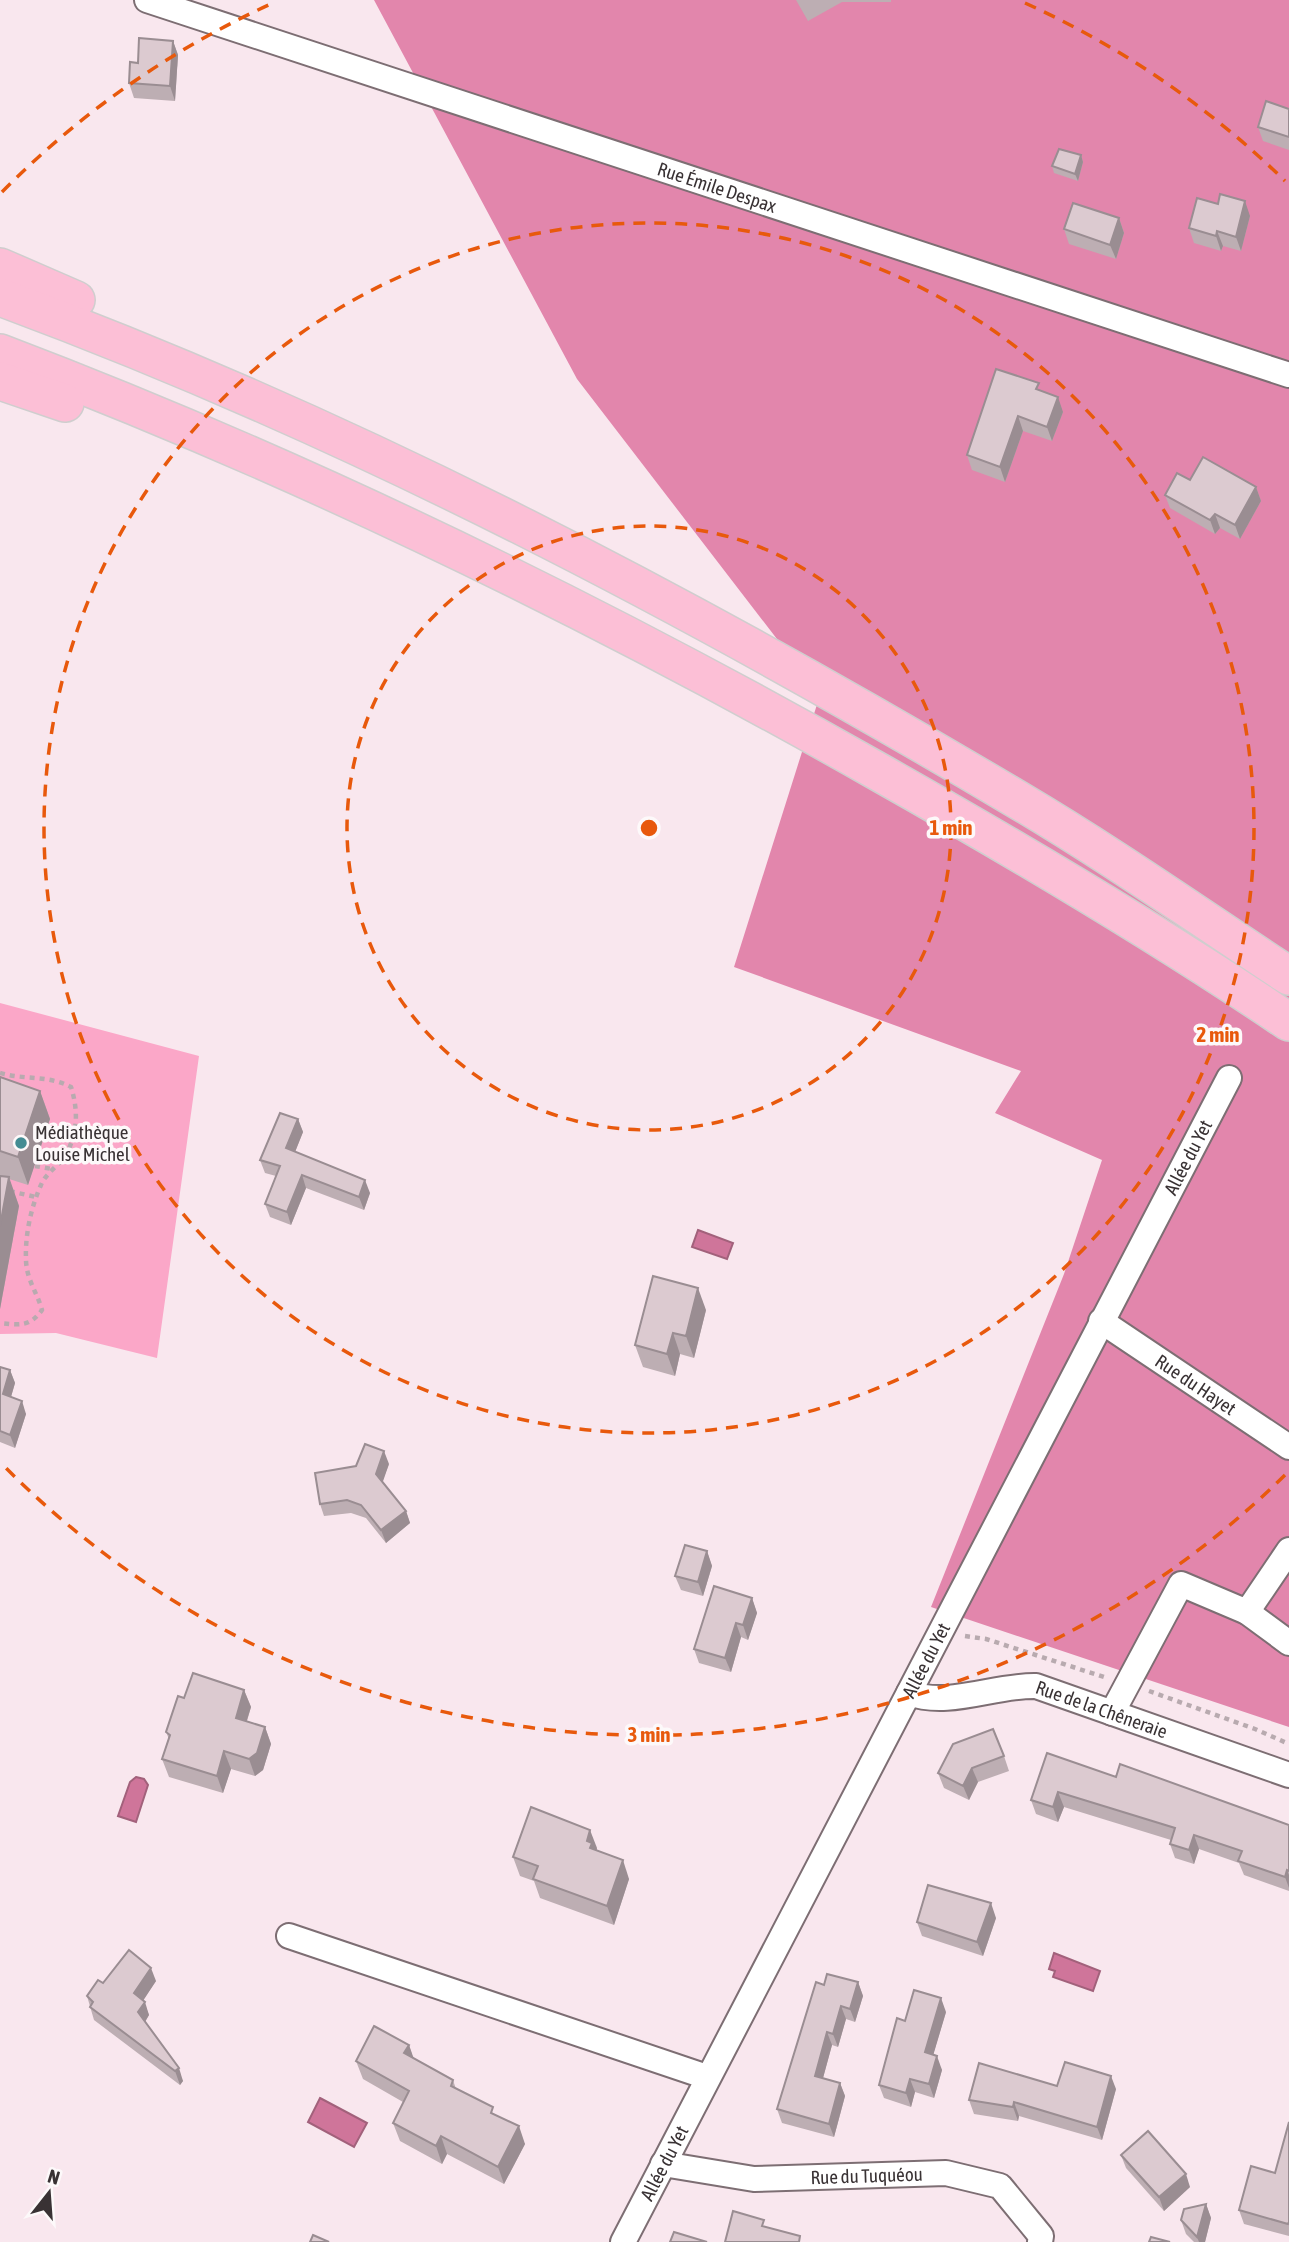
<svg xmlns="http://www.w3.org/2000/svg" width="1289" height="2242" viewBox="0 0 1289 2242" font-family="'Asap Condensed',sans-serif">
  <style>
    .green { fill: #fba7c8 }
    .forest { fill: #e286ac }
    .water { fill: #cf759a; stroke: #a2617b; stroke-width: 2 }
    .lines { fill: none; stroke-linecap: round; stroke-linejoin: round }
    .minor-casing { stroke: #7d6e73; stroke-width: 28 }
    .highway-casing { stroke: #cfcece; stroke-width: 40 }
    .path { stroke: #b8aaaf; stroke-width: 4.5; stroke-dasharray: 5 5; stroke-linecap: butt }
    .minor { stroke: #fff; stroke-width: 24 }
    .highway { stroke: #fcbfd6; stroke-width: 37 }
    .wall { fill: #bdaeb3 }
    .shaded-wall { fill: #9a8d92 }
    .building { fill: #dccad0; stroke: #9a8d92; stroke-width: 2 }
    .ring { fill: none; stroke: #e8590c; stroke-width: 3.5; stroke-dasharray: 12 9 }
    .poi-dot { fill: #448c93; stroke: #fdf9fa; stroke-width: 2.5 }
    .labels { text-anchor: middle; stroke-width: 7; stroke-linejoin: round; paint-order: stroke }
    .street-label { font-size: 19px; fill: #393234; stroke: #fdf9fa }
    .poi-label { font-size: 19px; fill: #393234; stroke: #fdf9fa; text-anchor: start }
    .centre { fill: #e8590c; stroke: #fdf9fa; stroke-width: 3.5 }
    .ring-label { font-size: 21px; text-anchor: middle; font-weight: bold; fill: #e8590c; stroke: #fdf9fa; stroke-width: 7; stroke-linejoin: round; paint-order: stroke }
  </style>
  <rect width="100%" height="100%" fill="#f9e7ee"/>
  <polygon class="green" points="0,1003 199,1056 157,1358 56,1333 0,1334"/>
  <polygon class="forest" points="374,0 1289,0 1289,1727 931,1607 1064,1274 1102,1160 995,1113 1021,1071 734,967 820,695 577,379"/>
  <g class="water">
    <polygon points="698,1230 733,1243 727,1259 692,1247"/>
    <polygon points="136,1777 144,1779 148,1785 136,1822 118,1816 130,1782"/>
    <polygon points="1054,1953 1100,1971 1093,1991 1053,1977 1055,1971 1049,1969"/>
    <polygon points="320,2098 367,2123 354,2147 308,2122"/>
  </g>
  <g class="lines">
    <g class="minor-casing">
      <g id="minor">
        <path id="s1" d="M147 0 1289 375"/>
        <path id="s2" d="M1101 1321 1289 1447"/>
        <polyline points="1247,1612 1289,1643"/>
        <path id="s3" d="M909 1693C949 1708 994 1685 1036 1686L1289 1775"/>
        <polyline points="1112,1713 1181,1584 1247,1612 1289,1550"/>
        <polyline points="289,1936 707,2077"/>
        <path id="s4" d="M663 2164 754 2179 946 2173 1000 2186 1041 2236 1040 2242"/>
        <path id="s5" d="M623 2242 1229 1078"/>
      </g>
    </g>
    <g class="highway-casing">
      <g id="highway">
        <polyline points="0,267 76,300"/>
        <path d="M0 297C355 428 693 607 1018 800 1111 855 1199 917 1289 976"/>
        <path d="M0 353C303 468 595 611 877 771 1017 850 1156 932 1289 1022"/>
        <polyline points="0,381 65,403"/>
      </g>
    </g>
    <g class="path">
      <path d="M0 1073C24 1080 49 1075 71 1087 79 1112 78 1138 62 1160 55 1168 45 1175 41 1185 31 1207 25 1235 26 1259 26 1279 37 1292 42 1310 30 1327 20 1325 0 1323"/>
      <polyline points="35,1166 52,1169"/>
      <polyline points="0,1189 36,1197"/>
      <polyline points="965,1636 986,1639 1104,1677"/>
      <polyline points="1149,1691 1255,1729 1289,1744"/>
    </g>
    <use href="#minor" class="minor"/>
    <use href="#highway" class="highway"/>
  </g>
  <g class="wall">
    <polygon points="796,0 891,0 891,2 842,2 808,21"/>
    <polygon points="173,41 178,55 175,101 134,98 129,83 138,63"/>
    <polygon points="1289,109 1289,150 1263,141 1258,127"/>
    <polygon points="1081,155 1083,162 1078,181 1054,173 1052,166"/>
    <polygon points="1250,216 1241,251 1223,246 1221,251 1194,243 1189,228"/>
    <polygon points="1119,218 1124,233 1116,259 1069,244 1064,229"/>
    <polygon points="1042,391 1063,412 1052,441 1023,431 1005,482 972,470 967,455"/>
    <polygon points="1256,487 1261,501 1240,539 1220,528 1215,534 1170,508 1165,495"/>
    <polygon points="0,1077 40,1091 50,1119 28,1185 9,1179 19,1206 0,1309"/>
    <polygon points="298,1119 303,1132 295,1152 370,1193 364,1210 306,1188 291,1225 270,1217 265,1204 276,1176 265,1173 260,1160"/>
    <polygon points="706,1310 694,1358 680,1354 675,1376 643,1367 635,1345"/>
    <polygon points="0,1367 10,1370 15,1383 11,1397 26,1414 15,1448 0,1442"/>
    <polygon points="389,1464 382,1482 406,1511 410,1523 386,1543 366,1518 351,1513 324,1516 320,1504"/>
    <polygon points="707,1551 712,1566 703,1596 681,1590 675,1576"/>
    <polygon points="752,1598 757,1613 748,1640 741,1637 731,1672 699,1663 694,1649"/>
    <polygon points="244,1690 251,1707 247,1721 265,1727 271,1744 263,1770 255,1776 231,1769 223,1793 169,1777 162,1759 169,1739 166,1732 184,1698"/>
    <polygon points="1004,1756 1009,1771 978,1782 969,1800 944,1788 938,1773"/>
    <polygon points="1116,1777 1289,1825 1289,1891 1244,1875 1239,1863 1199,1849 1194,1864 1175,1858 1170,1844 1171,1840 1064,1807 1058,1822 1036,1814 1031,1800"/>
    <polygon points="597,1848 597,1850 629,1879 614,1925 540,1898 534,1881 520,1876 513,1857"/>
    <polygon points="996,1918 983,1956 922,1936 917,1922"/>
    <polygon points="156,1981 143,2000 149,2015 145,2022 183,2081 180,2085 94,2020 87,1996 103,1983"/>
    <polygon points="858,1982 863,1996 855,2022 846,2019 838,2047 832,2045 823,2078 840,2083 845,2096 834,2137 782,2123 777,2109 824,1985"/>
    <polygon points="946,2012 933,2055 942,2070 934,2098 915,2092 911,2107 884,2098 879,2085 905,2021"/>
    <polygon points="409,2045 413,2058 453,2080 456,2089 496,2115 525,2144 504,2184 447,2154 442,2164 400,2141 393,2123 403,2102 363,2079 356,2061"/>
    <polygon points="1057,2086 1116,2089 1102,2140 1019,2116 1018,2121 974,2114 969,2100"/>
    <polygon points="1289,2122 1289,2236 1244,2224 1239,2210 1275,2173"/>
    <polygon points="1121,2155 1190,2187 1164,2211 1126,2168"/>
    <polygon points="1206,2204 1211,2218 1205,2242 1194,2242 1186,2234 1181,2220"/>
  </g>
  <g class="shaded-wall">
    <polygon points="173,41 178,55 175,101 170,86"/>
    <polygon points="1081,155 1083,162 1078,181 1075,174"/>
    <polygon points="1245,201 1250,216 1241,251 1236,237"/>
    <polygon points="1119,218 1124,233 1116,259 1110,245"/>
    <polygon points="1217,231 1223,246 1221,251 1216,236"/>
    <polygon points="1058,397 1063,412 1052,441 1047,427"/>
    <polygon points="1018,416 1023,431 1005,482 1000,467"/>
    <polygon points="1256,487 1261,501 1240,539 1235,525"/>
    <polygon points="1215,514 1220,528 1215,534 1210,520"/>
    <polygon points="40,1091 50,1119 28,1185 18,1157"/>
    <polygon points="298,1119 303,1132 291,1162 286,1148"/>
    <polygon points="302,1175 306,1188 291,1225 287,1212"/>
    <polygon points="9,1177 19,1206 0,1309 0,1226"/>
    <polygon points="365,1180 370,1193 364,1210 359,1197"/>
    <polygon points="698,1288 706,1310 694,1358 686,1336"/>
    <polygon points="673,1333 680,1354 675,1376 667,1354"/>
    <polygon points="10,1370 15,1383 8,1407 3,1394"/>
    <polygon points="22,1401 26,1414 15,1448 10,1435"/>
    <polygon points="384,1451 389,1464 381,1487 376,1474"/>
    <polygon points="406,1511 410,1523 386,1543 381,1530"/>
    <polygon points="707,1551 712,1566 703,1596 698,1582"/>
    <polygon points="752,1598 757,1613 748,1640 743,1625"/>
    <polygon points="736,1623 741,1637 731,1672 725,1658"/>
    <polygon points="244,1690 251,1707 242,1736 236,1718"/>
    <polygon points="265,1727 271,1744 263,1770 255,1776 249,1759"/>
    <polygon points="224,1751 231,1769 223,1793 217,1776"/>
    <polygon points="972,1768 978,1782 969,1800 963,1786"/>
    <polygon points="1058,1792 1064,1807 1058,1822 1053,1807"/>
    <polygon points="590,1830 597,1848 594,1858 587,1841"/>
    <polygon points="1194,1835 1199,1849 1194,1864 1189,1850"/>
    <polygon points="623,1860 629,1879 614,1925 607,1906"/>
    <polygon points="1287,1870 1289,1875 1289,1888 1285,1877"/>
    <polygon points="991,1903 996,1918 983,1956 977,1942"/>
    <polygon points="151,1968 156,1981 139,2007 134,1993"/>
    <polygon points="858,1982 863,1996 855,2022 850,2009"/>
    <polygon points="941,1998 946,2012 930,2066 925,2052"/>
    <polygon points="145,2002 149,2015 143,2025 138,2012"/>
    <polygon points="841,2006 846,2019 838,2047 833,2034"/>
    <polygon points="827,2032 832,2045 820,2089 815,2076"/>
    <polygon points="409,2045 415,2062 404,2053"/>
    <polygon points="937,2056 942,2070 934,2098 929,2084"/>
    <polygon points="179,2068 183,2081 180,2085 175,2071"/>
    <polygon points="1111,2076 1116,2089 1102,2140 1097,2127"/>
    <polygon points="910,2079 915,2092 911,2107 906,2093"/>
    <polygon points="840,2083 845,2096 834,2137 829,2124"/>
    <polygon points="1014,2102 1019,2116 1018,2121 1013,2107"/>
    <polygon points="519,2126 525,2144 504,2184 498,2167"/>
    <polygon points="441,2136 447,2154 442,2164 436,2146"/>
    <polygon points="1186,2174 1190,2187 1164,2211 1159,2197"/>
    <polygon points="1206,2204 1211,2218 1205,2242 1199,2242 1197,2237"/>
  </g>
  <g class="building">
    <polygon points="139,38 173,41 170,86 129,83 130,62 138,63"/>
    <polygon points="1266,101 1289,109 1289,137 1258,127"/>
    <polygon points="1059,149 1081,155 1075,174 1052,166"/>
    <polygon points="1220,194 1245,201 1236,237 1217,231 1216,236 1189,228 1197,198 1218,204"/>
    <polygon points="1073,203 1119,218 1110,245 1064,229"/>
    <polygon points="996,369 1039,383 1036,389 1058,397 1047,427 1018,416 1000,467 967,455"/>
    <polygon points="1203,457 1256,487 1235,525 1215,514 1210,520 1165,495 1177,473 1190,480"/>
    <polygon points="0,1077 40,1091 18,1157 0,1151"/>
    <polygon points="280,1113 298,1119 286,1148 365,1180 359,1197 302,1175 287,1212 265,1204 280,1166 260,1160"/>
    <polygon points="0,1176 9,1177 0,1226"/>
    <polygon points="653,1276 698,1288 686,1336 673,1333 667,1354 635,1345"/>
    <polygon points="0,1367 10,1370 3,1394 22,1401 10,1435 0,1431"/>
    <polygon points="365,1444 384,1451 376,1474 406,1511 381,1530 361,1505 347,1500 320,1504 315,1473 356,1466"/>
    <polygon points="685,1545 707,1551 698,1582 675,1576"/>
    <polygon points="714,1586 752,1598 743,1625 736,1623 725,1658 694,1649"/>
    <polygon points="193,1673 244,1690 236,1718 265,1727 257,1753 249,1759 224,1751 217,1776 162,1759 170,1735 166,1732 178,1696 184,1698"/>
    <polygon points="993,1729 1004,1756 972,1768 963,1786 938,1773 953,1744"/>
    <polygon points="1047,1753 1116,1777 1120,1764 1289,1825 1289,1871 1287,1870 1285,1877 1238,1861 1242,1851 1194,1835 1189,1850 1170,1844 1175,1828 1058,1792 1053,1807 1031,1800"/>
    <polygon points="531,1807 590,1830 587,1841 592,1843 590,1848 623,1860 607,1906 533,1879 538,1866 513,1857"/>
    <polygon points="928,1885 991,1903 977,1942 917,1922"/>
    <polygon points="129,1950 151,1968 134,1993 145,2002 138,2012 179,2068 175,2071 90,2007 93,2002 87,1996 98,1980 103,1983"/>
    <polygon points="827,1974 858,1982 850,2009 841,2006 833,2034 827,2032 815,2076 840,2083 829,2124 777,2109 816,1982 824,1985"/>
    <polygon points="914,1990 941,1998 925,2052 937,2056 929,2084 910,2079 906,2093 879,2085 897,2018 905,2021"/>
    <polygon points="374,2026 409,2045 404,2053 453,2080 451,2086 493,2107 491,2113 519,2126 498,2167 441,2136 436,2146 393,2123 409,2091 356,2061"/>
    <polygon points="1065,2062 1111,2076 1097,2127 1014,2102 1013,2107 969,2100 979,2063 1057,2086"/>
    <polygon points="1289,2122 1289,2222 1288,2224 1239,2210 1251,2166 1275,2173"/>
    <polygon points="1148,2131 1186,2174 1159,2197 1121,2155"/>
    <polygon points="1206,2204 1197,2237 1181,2220 1184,2209"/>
    <polygon points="733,2211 764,2220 762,2226 800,2236 799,2242 725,2242"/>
    <polygon points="674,2232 707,2242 670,2242"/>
    <polygon points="313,2235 329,2242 310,2242"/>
    <polygon points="1151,2237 1170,2242 1149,2242"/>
  </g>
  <g class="ring">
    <circle cx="649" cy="828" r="302"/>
    <circle cx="649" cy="828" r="605"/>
    <path d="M1285 1475A907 907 0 0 1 2 1464M2 192A907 907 0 0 1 273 3M1025 3A907 907 0 0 1 1285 181"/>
  </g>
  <circle class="poi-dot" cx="21" cy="1143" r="7"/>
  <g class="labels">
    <g class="street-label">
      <text dy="7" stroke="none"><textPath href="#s1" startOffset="600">Rue Émile Despax</textPath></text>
      <text dy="7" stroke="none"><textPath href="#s5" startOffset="1223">Allée du Yet</textPath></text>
      <text dy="7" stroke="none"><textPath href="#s2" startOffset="114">Rue du Hayet</textPath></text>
      <text dy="7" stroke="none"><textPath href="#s5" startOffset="656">Allée du Yet</textPath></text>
      <text dy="7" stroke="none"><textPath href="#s3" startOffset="198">Rue de la Chêneraie</textPath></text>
      <text dy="7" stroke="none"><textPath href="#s5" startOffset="89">Allée du Yet</textPath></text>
      <text dy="7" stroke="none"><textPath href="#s4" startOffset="205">Rue du Tuquéou</textPath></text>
    </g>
    <g class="poi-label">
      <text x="35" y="1139">Médiathèque<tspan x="35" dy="22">Louise Michel</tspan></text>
    </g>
  </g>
  <circle cx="649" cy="828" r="10" class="centre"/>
  <g class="ring-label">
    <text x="951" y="835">1 min</text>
    <text x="1218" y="1042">2 min</text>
    <text x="649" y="1742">3 min</text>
  </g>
  <g transform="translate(49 2193) rotate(17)" stroke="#fdf9fa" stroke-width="5" paint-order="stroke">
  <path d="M0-5L12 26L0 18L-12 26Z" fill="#393234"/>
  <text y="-10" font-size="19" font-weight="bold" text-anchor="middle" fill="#393234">N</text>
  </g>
</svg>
